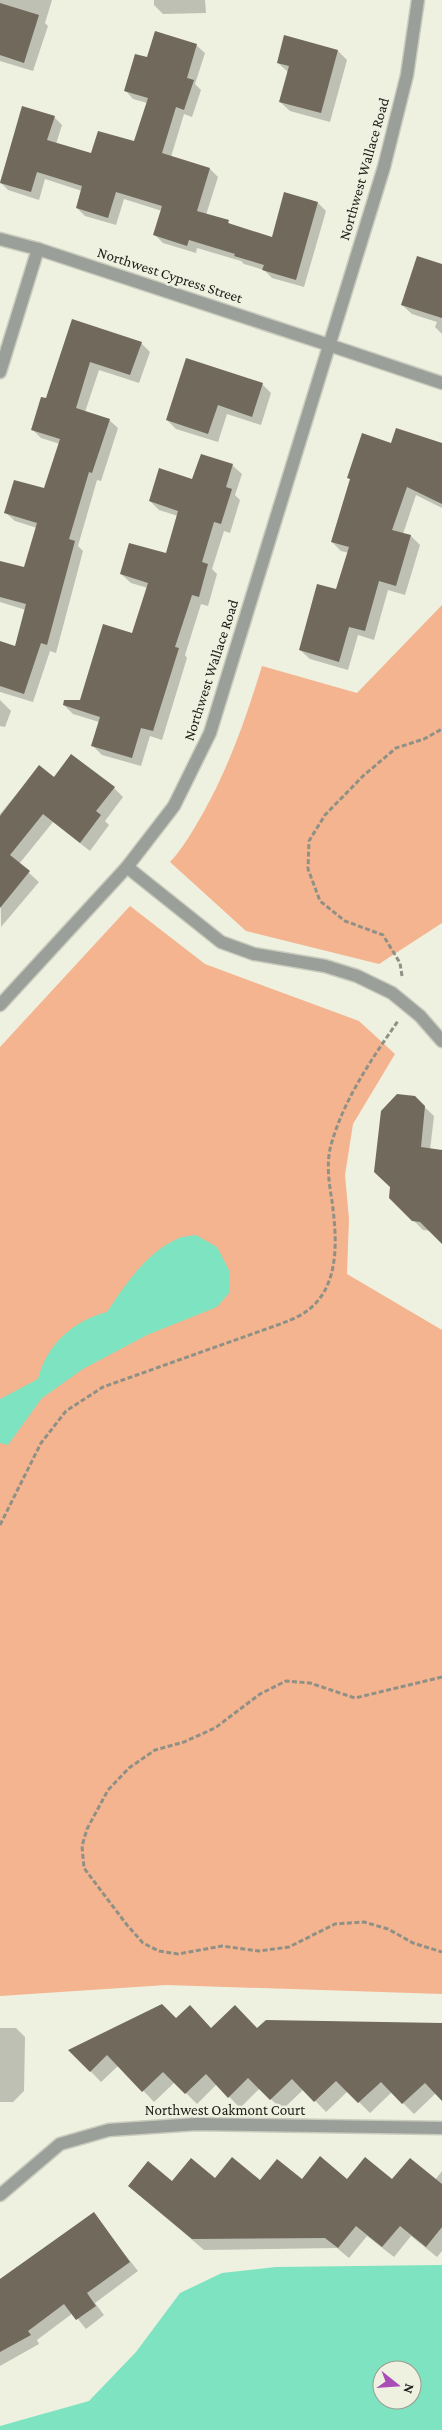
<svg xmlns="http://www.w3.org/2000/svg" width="442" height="2430" viewBox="0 0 442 2430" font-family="'Crimson Pro',serif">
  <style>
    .green { fill: #f4b48f }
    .water { fill: #7de3c1; fill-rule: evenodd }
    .shadow { fill: #0003 }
    .building { fill: #70695c }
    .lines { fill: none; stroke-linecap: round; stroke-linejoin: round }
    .minor-casing { stroke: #c9cbbd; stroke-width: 15 }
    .tertiary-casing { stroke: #c9cbbd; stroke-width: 15 }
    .path { stroke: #909186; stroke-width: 3; stroke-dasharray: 5 2.5; stroke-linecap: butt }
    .minor { stroke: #9a9f99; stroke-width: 12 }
    .tertiary { stroke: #9a9f99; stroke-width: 12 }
    .labels { text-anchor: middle; stroke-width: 5; stroke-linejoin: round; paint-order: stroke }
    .street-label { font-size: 15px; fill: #20211b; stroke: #eef0e0 }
  </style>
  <rect width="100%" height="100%" fill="#eef0e0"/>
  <g class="green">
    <path d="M442 605V923L379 964 246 931 170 862C183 848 192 832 202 815 229 767 246 718 262 666L357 693Z"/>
    <polygon points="130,906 205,964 359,1021 395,1054 353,1124 345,1175 349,1219 347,1274 442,1330 442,1994 166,1985 0,1996 0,1047"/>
  </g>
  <g class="water">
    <path d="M196 1235 217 1247 230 1272V1292L217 1307 147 1335 83 1369 42 1398 8 1445 0 1443V1399L38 1379C47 1344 73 1321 107 1312 125 1285 146 1253 177 1239 183 1236 190 1236 196 1235Z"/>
    <path d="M442 2265V2430H0V2426L89 2401 136 2352 180 2293 222 2273 276 2267ZM382 2370H412V2400H382Z"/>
  </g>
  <g class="shadow">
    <polygon points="0,0 52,0 45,23 48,26 33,71 0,61"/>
    <polygon points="154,0 205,0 206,13 163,14 154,5"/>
    <polygon points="196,45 205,53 195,84 201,90 192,117 184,114 171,157 210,169 218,177 206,215 228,222 233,226 273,238 318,203 326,211 304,287 272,278 264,270 244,264 241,261 197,248 196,253 163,243 155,235 162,211 124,199 116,225 85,216 77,208 82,191 45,179 39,200 8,190 0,182 23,107 54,117 62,125 56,144 92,155 135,143 147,103 133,99 125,90 148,59"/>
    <polygon points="338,51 347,60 330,122 290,111 280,102 288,72 278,63"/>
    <polygon points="442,265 442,334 435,327 437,322 412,314 402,305"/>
    <polygon points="73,321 141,343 150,352 139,383 99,370 85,412 109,420 118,428 101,481 97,480 78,546 83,551 56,653 50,651 33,702 0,692 0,643 15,648 26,610 0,602 0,562 25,569 37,528 15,521 6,513 45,490 60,444 41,438 32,429 46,400"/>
    <polygon points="262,384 271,393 261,425 227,414 218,442 176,429 167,420"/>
    <polygon points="392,444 442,445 442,508 416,495 403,534 411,536 420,545 405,595 388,590 374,640 358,635 348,670 310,659 300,650 337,591 349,553 341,551 332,542"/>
    <polygon points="232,465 242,474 235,495 240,500 230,533 224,531 212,569 217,574 208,606 201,604 185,655 187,658 162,740 150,736 141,766 102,755 93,746 99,722 73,714 64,705 81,702 133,635 148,588 131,583 121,574 167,555 178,516 159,510 150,501"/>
    <polygon points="0,700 11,711 5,727 0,726"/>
    <polygon points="39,767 54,778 114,788 123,797 105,821 109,825 90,851 53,822 19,864 39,882 1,927 0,814"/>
    <polygon points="414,1097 434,1116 430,1150 442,1151 442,1242 431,1231 423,1230 390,1197"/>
    <polygon points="176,2020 212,2029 257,2030 442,2024 442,2099 436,2093 414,2114 392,2092 370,2113 348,2091 326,2112 304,2089 282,2110 260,2088 240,2108 217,2084 197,2104 175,2082 154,2102 119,2065 101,2082 70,2050"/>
    <polygon points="0,2028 16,2028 25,2037 24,2091 13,2102 0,2102"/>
    <polygon points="442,2171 442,2251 437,2257 411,2236 394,2257 367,2236 349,2258 337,2248 204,2250 129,2186 215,2179 260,2182 435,2180"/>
    <polygon points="93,2214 138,2271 95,2303 104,2315 86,2329 73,2313 37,2340 39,2344 0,2366 0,2279"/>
  </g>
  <g class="building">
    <polygon points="0,3 39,15 24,63 0,55"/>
    <polygon points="155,31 197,44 187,78 194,80 184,110 176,107 162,153 210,168 197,211 229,220 228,223 272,237 284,192 318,202 296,280 262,270 264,265 234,256 235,254 189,240 187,246 153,235 162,206 116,192 108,218 76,208 82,186 37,172 31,192 0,183 22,106 55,116 47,140 91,153 98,131 134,141 148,98 124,91 135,54 147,57"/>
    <polygon points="284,35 338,50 321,113 279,102 289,66 277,63"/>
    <polygon points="417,256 442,264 442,318 401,305"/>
    <polygon points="72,319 142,342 130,375 90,362 76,408 110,419 92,473 89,472 69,539 75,541 47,645 41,643 24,694 0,686 0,641 15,646 26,604 0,597 0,561 24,567 37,523 4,513 14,480 44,488 60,439 31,430 41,397 46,398"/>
    <polygon points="186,358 263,383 252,417 218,405 208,434 166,420"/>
    <polygon points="396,428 442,443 442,504 407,487 392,530 411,535 396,586 379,581 365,631 349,627 339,662 299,650 317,584 336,589 349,547 331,542 350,479 347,478 362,433 391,443"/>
    <polygon points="201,454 233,464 226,487 232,489 221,524 214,522 202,562 208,564 199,597 192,595 175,647 179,648 153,731 141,728 132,758 91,746 100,717 63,705 64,700 80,700 103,624 132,633 148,583 120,574 129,543 166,553 178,511 149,501 159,468 192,479"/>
    <polygon points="71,754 115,787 96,811 101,815 80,843 43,814 10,855 30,871 0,908 0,816 39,765 54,777"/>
    <polygon points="397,1094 415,1096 425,1106 421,1147 442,1150 442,1244 420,1222 412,1221 389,1198 390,1187 374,1172 381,1111"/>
    <polygon points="162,2004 176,2018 190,2005 211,2028 235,2005 257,2028 266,2020 442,2023 442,2101 425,2083 402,2104 381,2082 358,2103 336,2081 314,2102 292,2079 270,2100 248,2078 228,2098 206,2074 185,2094 163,2072 142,2092 107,2055 90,2072 68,2050"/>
    <polygon points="320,2156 347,2179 365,2157 392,2179 410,2158 442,2184 442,2227 426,2247 400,2226 382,2247 356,2226 338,2248 325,2238 192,2239 128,2186 148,2161 172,2181 191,2158 215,2178 232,2157 260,2180 277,2159 302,2179"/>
    <polygon points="94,2212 130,2262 87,2293 96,2306 76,2320 64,2304 28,2331 31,2335 0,2352 0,2279"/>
  </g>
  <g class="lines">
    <g class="minor-casing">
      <g id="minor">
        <polyline points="329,345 442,383"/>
        <polyline points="0,372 38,249"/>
        <polyline points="127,867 221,942 254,954 325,966 357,976 392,993 420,1016 442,1041"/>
        <polyline points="0,2195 60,2144 109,2130 197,2124 442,2128"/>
      </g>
    </g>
    <g class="tertiary-casing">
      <g id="tertiary">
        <polyline points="0,239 38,249 329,345"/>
        <polyline points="0,1005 127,867 174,806 210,733 384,167 407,75 418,0"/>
      </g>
    </g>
    <g class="path">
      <polyline points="402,976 400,963 383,935 345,921 320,901 308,869 309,841 325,815 363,776 396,748 424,739 442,729"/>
      <path d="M0 1525 41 1443 66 1411 103 1387 283 1323C290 1320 298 1317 304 1313 341 1289 337 1239 332 1201 329 1183 326 1163 331 1145 344 1099 371 1060 398 1021"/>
      <polyline points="442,1677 355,1698 310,1683 286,1681 260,1694 215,1728 184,1742 155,1750 129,1768 108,1790 87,1829 82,1846 84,1868 127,1925 143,1943 159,1951 178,1954 222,1946 259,1951 289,1947 335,1924 364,1922 388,1929 413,1943 442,1952"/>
    </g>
    <use href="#minor" class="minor"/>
    <use href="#tertiary" class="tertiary"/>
  </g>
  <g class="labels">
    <g class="street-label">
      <text transform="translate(364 169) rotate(-74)" y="5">Northwest Wallace Road</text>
      <text transform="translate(170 275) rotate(18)" y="5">Northwest Cypress Street</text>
      <text transform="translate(211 670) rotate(-72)" y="5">Northwest Wallace Road</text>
      <text x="225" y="2115">Northwest Oakmont Court</text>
    </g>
  </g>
  <g transform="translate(397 2385) rotate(107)"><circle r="24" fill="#eef0e0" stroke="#9c9d91"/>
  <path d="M0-4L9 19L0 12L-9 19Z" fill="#a94db7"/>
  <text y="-8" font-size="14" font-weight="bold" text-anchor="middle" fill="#20211b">N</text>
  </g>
</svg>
